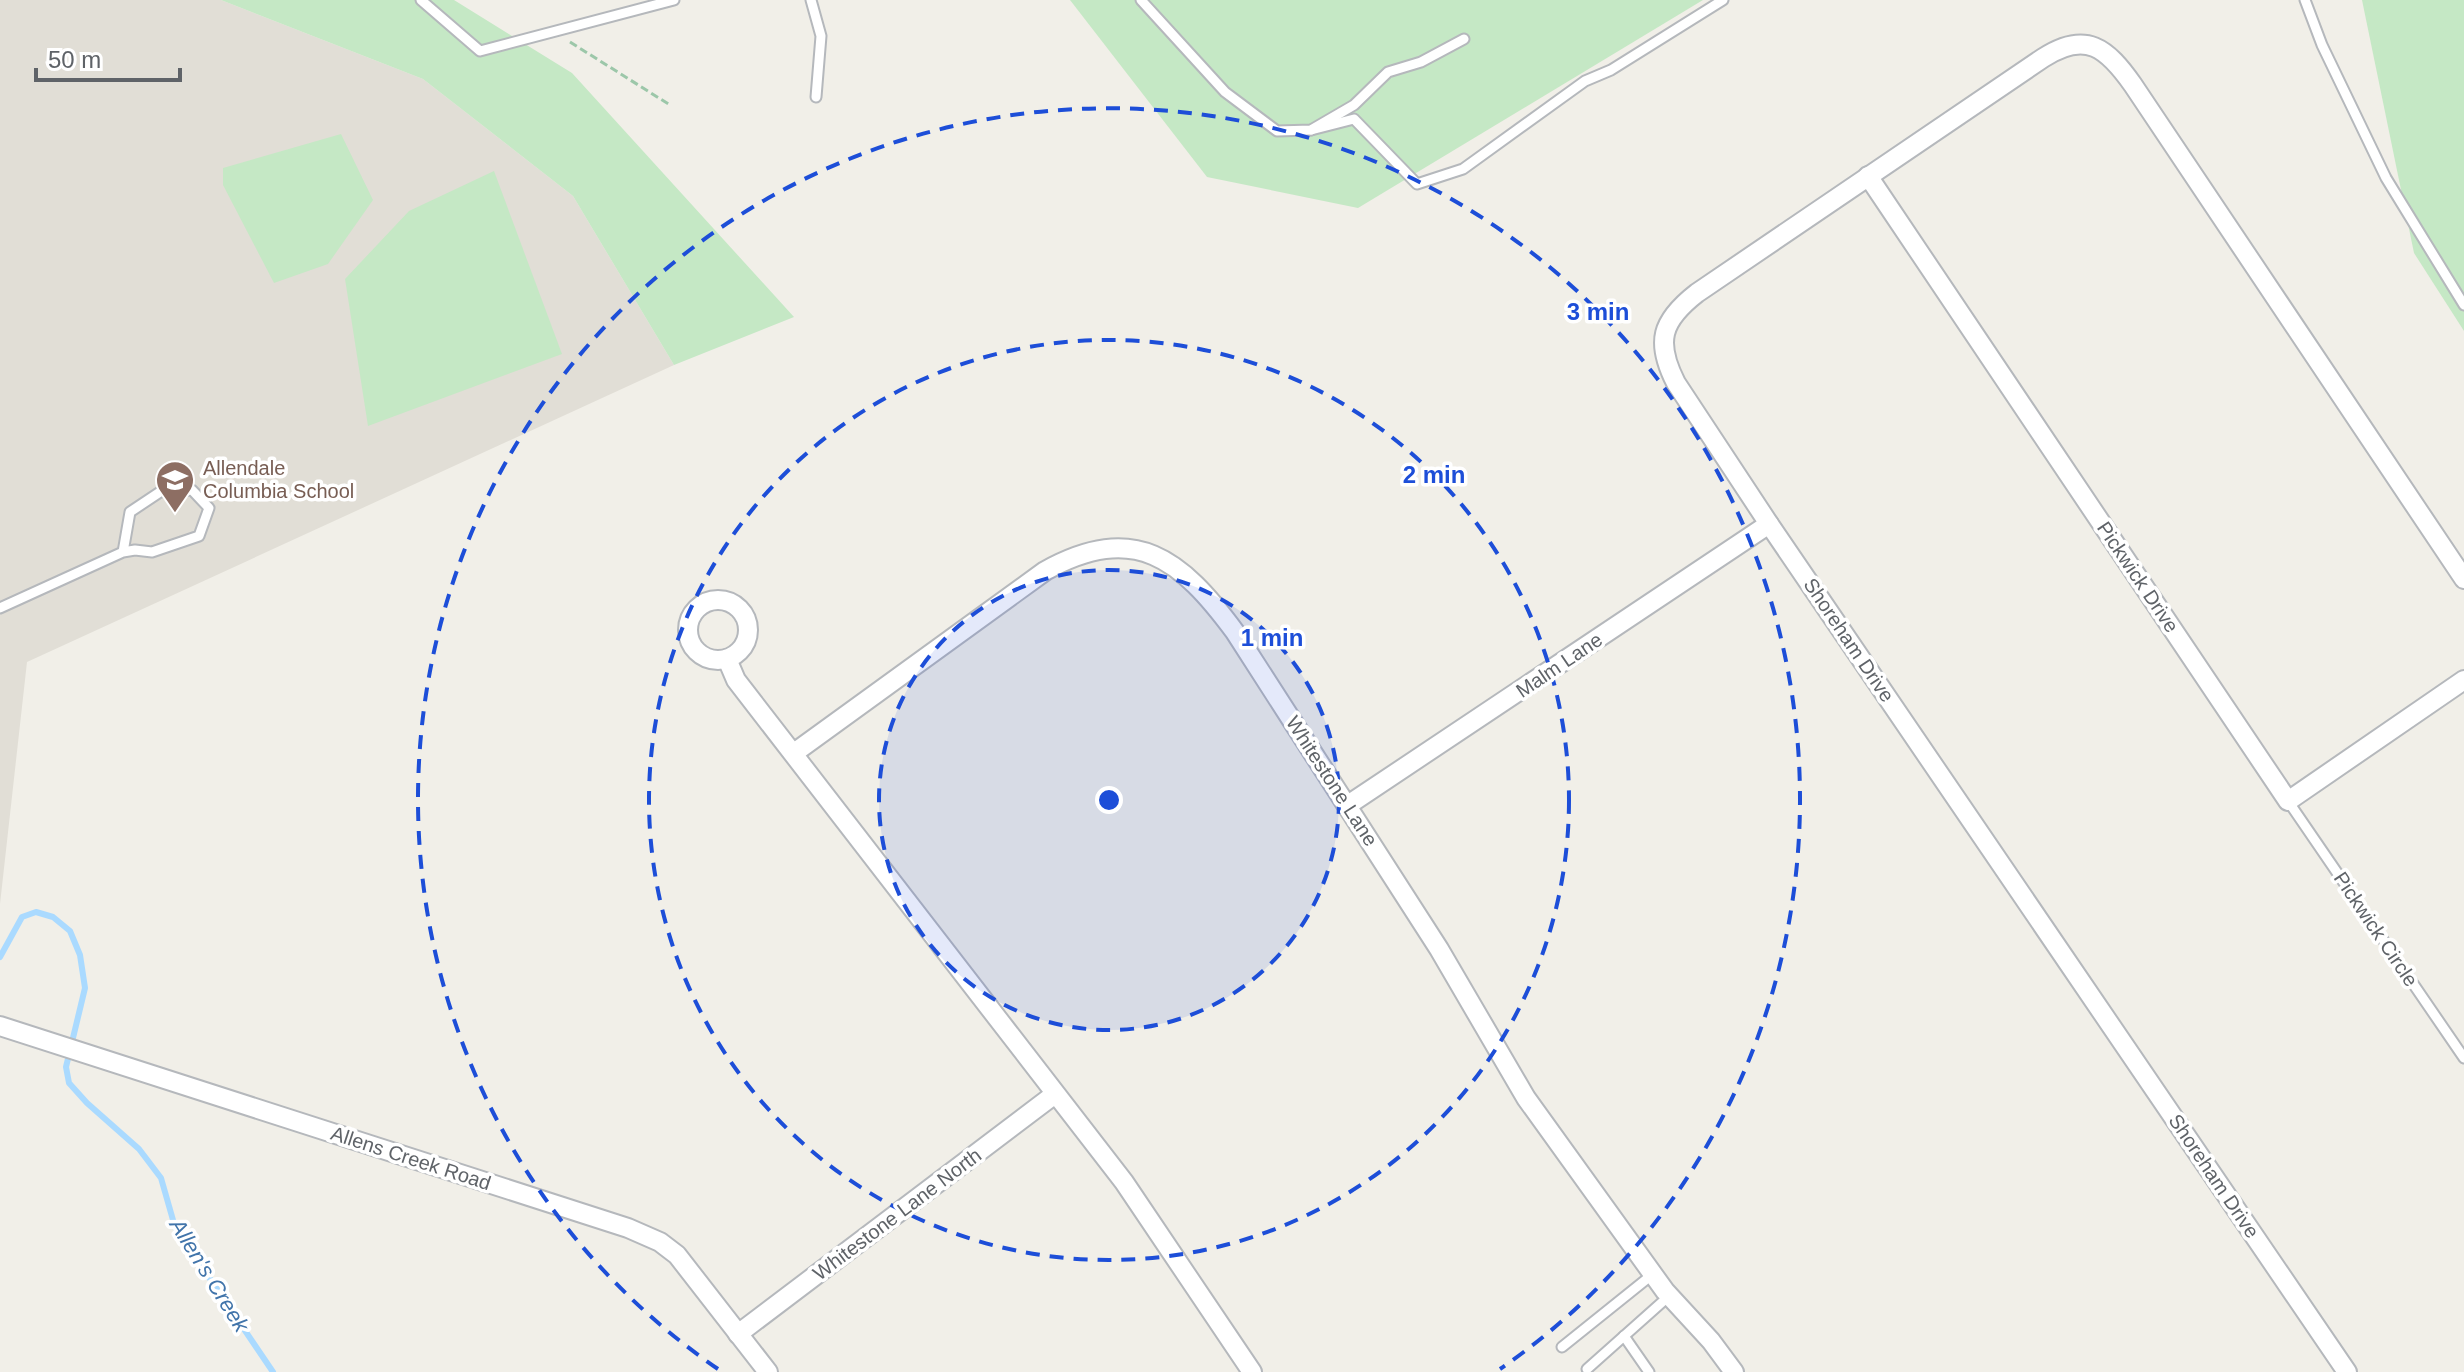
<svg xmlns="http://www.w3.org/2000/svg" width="2464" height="1372" viewBox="0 0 2464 1372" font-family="Arial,sans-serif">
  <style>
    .education { fill: #e1ded6 }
    .green { fill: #c5e8c5 }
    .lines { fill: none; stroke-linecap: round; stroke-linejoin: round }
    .stream { stroke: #aadaff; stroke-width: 6 }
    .lane-casing { stroke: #b5b8bc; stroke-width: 13 }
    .street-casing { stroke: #b5b8bc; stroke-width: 22 }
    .path { stroke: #9cc7a9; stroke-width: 3; stroke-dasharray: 8 4; stroke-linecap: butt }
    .lane { stroke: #fff; stroke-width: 9 }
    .street { stroke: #fff; stroke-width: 18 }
    .ring { fill: none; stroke: #1d4ed8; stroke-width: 4; stroke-dasharray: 14 10 }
    .labels { text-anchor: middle; stroke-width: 7; stroke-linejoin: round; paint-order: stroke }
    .education-label { font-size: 20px; fill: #785e54; stroke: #fff; text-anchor: start }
    .street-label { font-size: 20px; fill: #5f6368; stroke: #fff }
    .water-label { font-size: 22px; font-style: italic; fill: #4174aa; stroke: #fff }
    .centre { fill: #1d4ed8; stroke: #fff; stroke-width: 4 }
    .ring-label { font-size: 24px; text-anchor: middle; font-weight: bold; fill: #1d4ed8; stroke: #fff; stroke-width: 7; stroke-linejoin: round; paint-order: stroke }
  </style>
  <rect width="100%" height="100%" fill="#f1efe8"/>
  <polygon class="education" points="0,0 221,0 423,79 573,196 674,365 27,662 0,904"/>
  <g class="green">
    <polygon points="221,0 454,0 572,73 794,317 674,365 573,196 423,79"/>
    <polygon points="1070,0 1703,0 1358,208 1207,177"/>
    <polygon points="2362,0 2464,0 2464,331 2414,253"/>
    <polygon points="341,134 373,200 328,264 274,283 223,185 223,168"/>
    <polygon points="494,171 562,354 368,426 345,279 409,211"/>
  </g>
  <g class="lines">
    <polyline class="stream" points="0,957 22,917 36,912 53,917 70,931 80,955 85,988 66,1067 69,1083 87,1103 139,1149 161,1178 175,1227 273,1372"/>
    <g class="lane-casing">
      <g id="lane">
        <polyline points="421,0 480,51 674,0"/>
        <polyline points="811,0 821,36 816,97"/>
        <polyline points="1141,0 1225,92 1277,131 1311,130 1354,105 1388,72 1421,62 1464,39"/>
        <polyline points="2305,0 2322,45 2386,178 2464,305"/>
        <polyline points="1311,130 1354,119 1417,184 1463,169 1585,81 1611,70 1723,0"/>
        <polyline points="0,608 123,552 135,550 152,552 199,536 209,508 192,490 160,492 130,512 123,552"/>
        <polyline points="2288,801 2464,1058"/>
        <polyline points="1624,1336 1649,1372"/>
        <polyline points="1562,1347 1653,1274"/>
        <polyline points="1587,1369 1669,1296"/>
      </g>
    </g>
    <g class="street-casing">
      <g id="street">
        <polyline points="1868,176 2288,801 2464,680"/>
        <circle cx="718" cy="630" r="30"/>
        <polyline points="727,659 736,680 1124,1182 1252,1372"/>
        <path d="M794 753 1045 571C1135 521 1181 559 1235 632L1439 949 1526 1098 1665 1291 1711 1341 1734 1372"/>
        <polyline points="1348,805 1769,524"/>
        <polyline points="0,1026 628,1228 660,1242 677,1255 768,1372"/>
        <polyline points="738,1334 1055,1094"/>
        <path d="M2347 1372 1769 524 1676 383C1655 342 1661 321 1697 293L2043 58C2086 30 2107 48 2133 85L2464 579"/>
      </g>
    </g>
    <polyline class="path" points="570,42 670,105"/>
    <use href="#lane" class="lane"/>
    <use href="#street" class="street"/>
  </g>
  <circle cx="1109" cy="800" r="230" fill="#1d4ed8" fill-opacity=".12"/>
  <g class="ring">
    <circle cx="1109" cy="800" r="230"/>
    <circle cx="1109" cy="800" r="460"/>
    <path d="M718 1369A691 691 0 1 1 1500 1369"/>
  </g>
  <defs>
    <g id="school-pin" transform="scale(2)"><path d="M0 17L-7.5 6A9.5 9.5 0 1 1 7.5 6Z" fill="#8d6e63" stroke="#fff"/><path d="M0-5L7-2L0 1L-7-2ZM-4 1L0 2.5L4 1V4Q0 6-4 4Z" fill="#fff"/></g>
  </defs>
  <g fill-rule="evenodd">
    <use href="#school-pin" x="175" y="480"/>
  </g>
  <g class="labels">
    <g class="education-label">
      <text x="203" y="475">Allendale<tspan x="203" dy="23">Columbia School</tspan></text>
    </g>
    <g class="street-label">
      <text transform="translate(2138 577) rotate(56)" y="7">Pickwick Drive</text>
      <text transform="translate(1849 640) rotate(56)" y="7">Shoreham Drive</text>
      <text transform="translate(1559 665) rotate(-34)" y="7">Malm Lane</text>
      <text transform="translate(1332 781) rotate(57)" y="7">Whitestone Lane</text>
      <text transform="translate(2376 929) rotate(56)" y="7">Pickwick Circle</text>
      <text transform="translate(411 1158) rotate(18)" y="7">Allens Creek Road</text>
      <text transform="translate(2214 1176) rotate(56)" y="7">Shoreham Drive</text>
      <text transform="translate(897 1214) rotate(-37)" y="7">Whitestone Lane North</text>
    </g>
    <g class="water-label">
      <text transform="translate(210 1275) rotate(58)" y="8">Allen's Creek</text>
    </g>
  </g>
  <circle cx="1109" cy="800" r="12" class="centre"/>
  <g class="ring-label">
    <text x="1598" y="320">3 min</text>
    <text x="1434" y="483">2 min</text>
    <text x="1272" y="646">1 min</text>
  </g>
  <path d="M36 68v12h144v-12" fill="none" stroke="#5f6368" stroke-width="4"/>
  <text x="48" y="68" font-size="24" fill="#5f6368" stroke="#ffffff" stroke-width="6" paint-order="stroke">50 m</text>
</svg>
